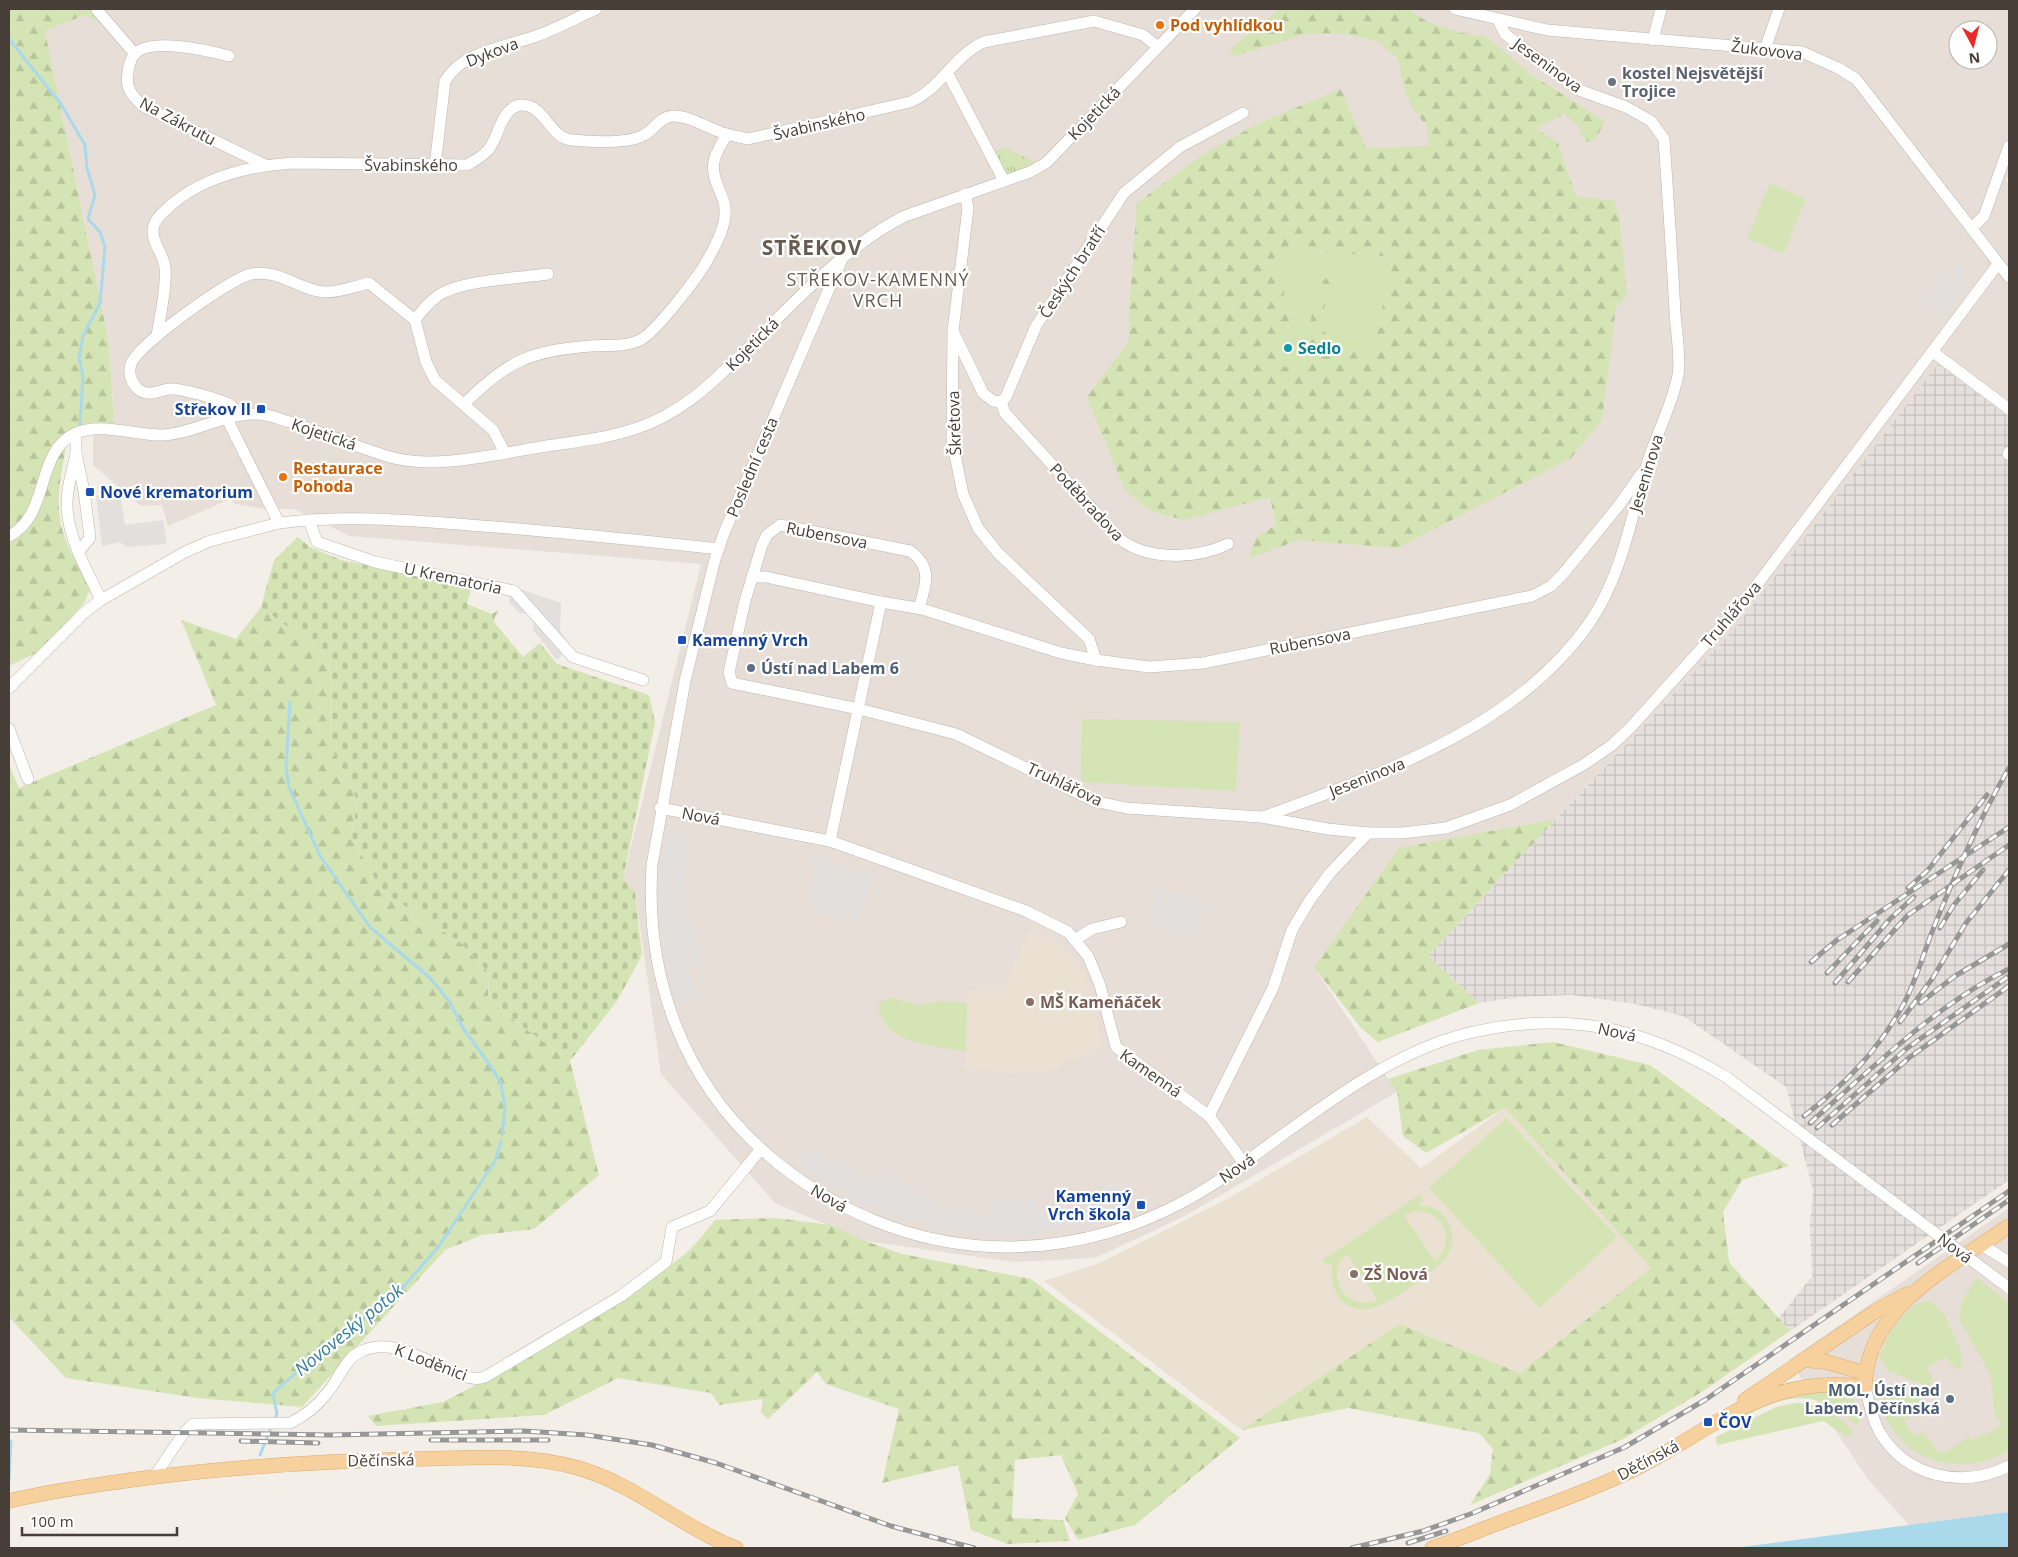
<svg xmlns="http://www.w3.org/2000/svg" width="2018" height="1557" viewBox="0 0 2018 1557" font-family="'Open Sans',sans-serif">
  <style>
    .residential { fill: #e7dfd7; fill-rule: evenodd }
    .industrial { fill: url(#industrial-grid) }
    .education { fill: #ebe1d3 }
    .green { fill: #d5e4b4; fill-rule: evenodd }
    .forest { fill: url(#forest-firs); fill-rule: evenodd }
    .cemetery { fill: url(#cemetery-stones) }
    .park { fill: url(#park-tufts) }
    .parking { fill: #e2dfdd }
    .water { fill: #a9d9eb }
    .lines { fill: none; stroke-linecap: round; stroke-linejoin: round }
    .stream { stroke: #a9d9eb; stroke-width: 3 }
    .minor-casing { stroke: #beb5ac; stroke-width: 12 }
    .major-casing { stroke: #dbab6e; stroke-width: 15 }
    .minor { stroke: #fff; stroke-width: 11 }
    .major { stroke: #f7d19d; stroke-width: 14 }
    .rail-casing { stroke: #979797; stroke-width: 5 }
    .rail { stroke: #fff; stroke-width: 3; stroke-dasharray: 9; stroke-linecap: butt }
    .minor-bridge-casing { stroke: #beb5ac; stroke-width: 12; stroke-linecap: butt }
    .minor-bridge { stroke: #fff; stroke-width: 11 }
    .food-dot { fill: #e8710a; stroke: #fff; stroke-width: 2 }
    .worship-dot { fill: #6b7280; stroke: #fff; stroke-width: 2 }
    .culture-dot { fill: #0f9aa8; stroke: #fff; stroke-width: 2 }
    .transit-dot { fill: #1a4fb4; stroke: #fff; stroke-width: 2 }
    .service-dot { fill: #5c6f8a; stroke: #fff; stroke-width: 2 }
    .education-dot { fill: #8d6e63; stroke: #fff; stroke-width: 2 }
    .labels { text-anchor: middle; stroke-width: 4.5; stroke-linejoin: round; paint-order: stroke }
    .food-label { font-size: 16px; font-weight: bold; fill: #c56008; stroke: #fff; text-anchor: start }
    .street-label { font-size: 16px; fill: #463e37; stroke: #fff }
    .worship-label { font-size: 16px; font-weight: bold; fill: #5b616d; stroke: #fff; text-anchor: start }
    .culture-label { font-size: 16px; font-weight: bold; fill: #0d838f; stroke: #fff; text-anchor: start }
    .transit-label { font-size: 16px; font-weight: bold; fill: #164399; stroke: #fff; text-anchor: start }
    .service-label { font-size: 16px; font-weight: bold; fill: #4e5e75; stroke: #fff; text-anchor: start }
    .education-label { font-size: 16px; font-weight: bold; fill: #785e54; stroke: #fff; text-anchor: start }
    .neighbourhood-label { font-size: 18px; letter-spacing: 1px; fill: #685b4f; stroke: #fff }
    .water-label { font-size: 18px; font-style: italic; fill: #347e9c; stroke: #fff }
    .district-label { font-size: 21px; font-weight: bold; letter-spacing: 1px; fill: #685b4f; stroke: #fff }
  </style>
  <defs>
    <pattern id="industrial-grid" width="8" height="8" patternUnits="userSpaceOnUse" patternTransform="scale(1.25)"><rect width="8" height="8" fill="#e5e0dd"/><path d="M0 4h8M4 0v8" fill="none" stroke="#c6c1be"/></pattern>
    <pattern id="forest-firs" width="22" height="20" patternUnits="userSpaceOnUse" patternTransform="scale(1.25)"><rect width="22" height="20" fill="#d5e4b4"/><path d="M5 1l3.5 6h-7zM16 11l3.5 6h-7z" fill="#b8c59b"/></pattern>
    <pattern id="cemetery-stones" width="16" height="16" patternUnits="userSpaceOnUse" patternTransform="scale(1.25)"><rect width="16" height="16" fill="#d5e4b4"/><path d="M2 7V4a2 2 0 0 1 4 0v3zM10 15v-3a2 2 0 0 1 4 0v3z" fill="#b8c59b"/></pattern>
    <pattern id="park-tufts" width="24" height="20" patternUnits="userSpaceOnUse" patternTransform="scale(1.25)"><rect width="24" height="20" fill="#d5e4b4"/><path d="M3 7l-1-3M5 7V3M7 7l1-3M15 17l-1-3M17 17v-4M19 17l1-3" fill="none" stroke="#b8c59b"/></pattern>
  </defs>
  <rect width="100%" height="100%" fill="#f3eee8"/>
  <g class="residential">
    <path d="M94 9H2009V171L2006 181 2009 183V417L1938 365 1735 628 1556 819 1399 849 1314 967 1397 1092 1183 1217 1095 1258 1014 1262 865 1241 775 1203 661 1074 635 892 623 879 701 564 350 536 294 509H265L235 504 231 499 168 526 162 505 141 506 93 465V424L114 423 109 343 45 31 85 15ZM1958 30H1988V60H1958Z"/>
    <polygon points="2009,1208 2009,1512 1909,1525 1867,1478 1789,1360"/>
  </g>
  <polygon class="industrial" points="1938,364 2009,417 2009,1180 1790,1331 1779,1318 1812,1276 1810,1225 1813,1190 1786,1087 1683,1016 1635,1004 1572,995 1518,997 1479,1003 1428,956 1735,628"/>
  <g class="education">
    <polygon points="1030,930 1059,944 1075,960 1085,975 1098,1025 1101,1043 1100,1049 1074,1060 1065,1059 1060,1068 1046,1071 1010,1073 965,1068 968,991 998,990 1005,985"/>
    <polygon points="1505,1108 1652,1268 1520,1373 1399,1324 1242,1430 1044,1281 1100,1263 1229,1198 1367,1117 1421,1168"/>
  </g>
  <g class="green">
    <polygon points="1770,183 1806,199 1783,254 1747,238"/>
    <polygon points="1291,251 1385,256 1392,266 1372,353 1340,350 1319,326 1331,285 1326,279 1311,353 1301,368 1284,368 1274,351 1295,315 1282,308 1286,277 1272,266 1275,257"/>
    <polygon points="1082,719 1240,722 1236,791 1081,782"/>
    <path d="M889 998 920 1005 941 1001 967 1003 966 1051C935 1046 885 1045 878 1007L881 1002Z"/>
    <polygon points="1506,1118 1617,1237 1540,1308 1429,1188"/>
    <path d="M1419 1195 1423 1201 1418 1205C1429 1205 1441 1210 1447 1220 1453 1230 1454 1243 1449 1253 1442 1268 1384 1308 1368 1309 1340 1312 1327 1286 1333 1263L1327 1266 1323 1260ZM1415 1211C1444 1211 1457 1241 1435 1261L1404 1215ZM1347 1254 1378 1300C1348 1313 1322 1276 1347 1254Z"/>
    <path d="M1977 1278 2009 1303V1451C1968 1474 1916 1468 1890 1425 1884 1416 1877 1404 1879 1393L1888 1388 1928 1401 1904 1421 1915 1436 1923 1432 1938 1451 1947 1452 1969 1436 1972 1441 1984 1432 1986 1435 2002 1425 1995 1415 1990 1374 1959 1319 1961 1302Z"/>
    <path d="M1924 1301 1932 1302 1945 1315 1962 1354 1961 1366 1958 1371 1946 1357 1926 1368 1933 1378 1929 1381 1934 1387H1930L1888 1371 1880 1359C1884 1338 1903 1308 1924 1301Z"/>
    <path d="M1820 1389C1846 1393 1853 1390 1860 1417L1857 1427C1808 1376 1769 1403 1717 1431L1758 1406 1787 1394Z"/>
    <path d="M1796 1403C1822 1404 1836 1413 1854 1432L1847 1437 1823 1421 1717 1445 1716 1437 1776 1407Z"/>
  </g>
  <g class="forest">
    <path d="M9 9H101L128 38 85 15 45 31 109 343 114 424H93L68 433C65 458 57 485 59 510 60 539 79 564 90 590L84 603 42 650 9 666Z"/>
    <path d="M1279 9H1407L1428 22 1458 32 1487 37 1528 72 1588 111 1605 120 1596 139 1586 142 1578 126 1564 114 1536 128 1558 143 1576 196 1615 201 1620 222 1627 296 1616 307 1602 420 1571 458 1398 548 1299 540 1249 558 1256 537 1276 525 1270 497 1183 520 1150 511 1125 490 1087 397 1129 341V312L1137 203 1202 155 1259 123 1341 89 1366 148 1429 146 1426 125 1414 111 1404 89 1398 59 1377 41 1339 33 1306 34 1234 56 1230 49ZM1291 251 1386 256 1392 266 1372 353 1340 350 1319 326 1331 285 1326 278 1322 280 1305 340 1311 353 1301 368 1284 367 1274 351 1295 315 1282 308 1286 277 1272 266 1275 257Z"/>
    <polygon points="261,607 324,654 332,677 331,746 358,802 351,836 382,891 460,942 489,973 488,997 503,1012 570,1061 599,1175 534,1229 482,1235 445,1250 302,1407 198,1398 66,1378 9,1317 9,764 19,788 216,705 181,620 236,639"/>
    <polygon points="1556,819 1428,956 1479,1003 1378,1042 1361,1028 1314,967 1399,848"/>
    <polygon points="1553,1042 1650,1065 1789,1166 1742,1180 1723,1212 1729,1262 1790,1331 1700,1393 1621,1440 1470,1505 1490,1474 1493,1449 1479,1433 1348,1408 1242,1430 1399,1324 1520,1373 1651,1268 1505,1108 1426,1153 1403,1136 1397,1092 1388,1079 1478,1050"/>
    <path d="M775 1218 831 1225 865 1241 902 1254 1031 1279 1240 1438 1135 1525 1078 1540 1065 1518 1078 1494 1061 1455 1015 1460 1012 1518 1063 1520 1070 1541 1008 1544 971 1530 958 1465 882 1483 899 1409 826 1384 817 1372 768 1419 761 1412 763 1399 719 1405 711 1393 618 1378 544 1415 376 1426 368 1416 443 1402 478 1384 558 1335 658 1270C684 1261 699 1240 715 1220Z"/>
  </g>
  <polygon class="cemetery" points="298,537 310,547 341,560 472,587 467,604 492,614 497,610 499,612 495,616 494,622 523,657 540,643 557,664 649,695 655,722 623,879 635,892 642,955 617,1001 570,1061 503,1012 488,997 489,973 460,942 382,891 351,836 358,802 331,746 332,677 324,654 261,607 274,560"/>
  <polygon class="park" points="1005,147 1034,162 1027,168 1005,177 992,153"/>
  <g class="parking">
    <polygon points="1963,261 1965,271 1961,287 1944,318 1927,300 1938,290 1934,285"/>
    <polygon points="120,494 125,525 163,520 167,544 127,547 120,542 102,546 96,496"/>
    <polygon points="511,586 561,603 560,631 571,646 557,660 533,630 533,620 526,613 519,613 509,602"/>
    <polygon points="664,831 689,838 681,893 682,917 694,928 699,962 690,972 698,998 677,1004 663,954 659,905"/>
    <polygon points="813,857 874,876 859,921 812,911"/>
    <polygon points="1157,891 1207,901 1197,936 1151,925"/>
    <polygon points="805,1152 815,1152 874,1182 881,1174 914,1186 911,1197 973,1215 991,1217 993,1201 1035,1200 1039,1211 1079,1205 1103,1198 1100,1187 1120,1180 1129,1207 1106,1219 1030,1234 976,1233 941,1228 895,1215 846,1195 798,1164"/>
  </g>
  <polygon class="water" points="2008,1512 2009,1548 1734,1548"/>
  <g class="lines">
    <g class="stream">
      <polyline points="9,39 61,104 85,145 87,168 95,195 88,219 100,232 105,247 100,303 83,336 79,358 83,376 80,424"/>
      <polyline points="290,702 286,769 289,787 320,856 370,927 430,978 449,1001 463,1028 494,1071 501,1084 505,1109 502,1135"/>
      <polyline points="275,1418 277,1414 273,1393 333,1340 392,1300 439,1246 495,1161 501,1142"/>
      <polyline points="260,1455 270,1430"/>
      <polyline points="9,1479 11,1441"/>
    </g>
    <g class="minor-casing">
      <g id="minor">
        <polyline points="1455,9 1547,30 1802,52 1838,68 1856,79 2009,277"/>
        <polyline points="97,10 135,54"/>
        <polyline points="1653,40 1661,9"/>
        <polyline points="1765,49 1779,9"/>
        <path d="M229 56C210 51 148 36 134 55 131 58 128 68 128 73 125 88 132 96 143 106L265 165"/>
        <polyline points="947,72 1004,181"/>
        <path d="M435 166 445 81C462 51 506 47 536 36 556 29 576 18 596 9"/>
        <polyline points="965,194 968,208 953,331 952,440 963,494 978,528 998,553 1089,639 1096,660"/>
        <polyline points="1972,228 1984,216 2009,146"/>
        <path d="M841 261 724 533 715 559 685 681 652 865C645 975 682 1081 768 1155 901 1269 1076 1277 1221 1179 1296 1128 1380 1054 1469 1033 1565 1010 1644 1027 1726 1077"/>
        <polyline points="415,320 426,362 435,380 493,430 505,453"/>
        <path d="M415 320C422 310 429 302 439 295 462 280 520 278 548 274"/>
        <polyline points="954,333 983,393 993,401 1001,402 1006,397 1036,326 1124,193 1180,147 1243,113"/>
        <path d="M157 336C160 316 167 288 165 268 164 253 149 241 154 225 157 216 165 211 171 205 205 176 249 166 292 163L467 165C474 161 482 157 488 150 499 138 501 107 521 105 545 104 549 138 572 140 591 142 628 144 644 135 654 130 660 117 672 116 689 115 709 129 726 134 733 136 741 137 748 139L910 102C941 89 953 56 984 42L1094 21 1143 35 1158 47"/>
        <polyline points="1933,352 2009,409"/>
        <path d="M1001 402 1005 413 1120 539C1148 561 1197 559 1228 544"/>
        <path d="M464 404C508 360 530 351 591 346 606 345 627 347 640 340 656 332 699 276 708 259 717 243 729 221 724 202 720 190 711 175 714 162 715 153 723 142 727 134"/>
        <path d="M239 415C236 411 233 406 229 404 218 399 181 388 170 389 158 390 149 398 138 389 131 383 128 372 131 364 137 345 231 278 251 274 281 269 298 290 324 292 339 293 355 286 369 283L415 320"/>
        <path d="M227 419 279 523C343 515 405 520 469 525 552 531 635 540 719 549"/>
        <polyline points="76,433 76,454 84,491 90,538 78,552"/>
        <path d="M76 454C72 471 66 491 67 508 69 541 88 572 101 600"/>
        <polyline points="2008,454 2009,452"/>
        <polyline points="309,520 317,542 375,562 514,591 573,657 643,680"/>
        <path d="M9 536C50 516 35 453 74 434 100 421 136 436 163 435 198 433 230 409 265 415 274 416 282 420 290 422 324 433 356 447 390 457 435 470 496 454 541 447 572 442 604 439 634 429 681 415 714 381 748 348 793 303 848 244 905 216L1030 172 1046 163 1195 9"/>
        <polyline points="752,577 766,577 881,602 922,609 1061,653 1096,660 1149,667 1203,663 1532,596 1551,586 1563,574 1620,504 1641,474"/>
        <path d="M919 608C926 585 933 567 910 551L780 525 767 535 762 545 745 601 729 672 732 683 859 709 956 734 1094 801 1126 808 1261 817 1328 829 1368 833H1402L1446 828 1510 805 1583 765 1612 745 1631 727 1747 598 1998 264"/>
        <polyline points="9,688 85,612 101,600 185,552 210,541 279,523"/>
        <polyline points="9,729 28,779"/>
        <polyline points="660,808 830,841 1026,911 1068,932 1088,956 1100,985 1116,1047 1209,1116 1244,1163"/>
        <path d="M1263 817C1380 774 1516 729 1590 622 1621 577 1631 519 1646 467 1655 437 1672 406 1678 375 1681 358 1676 330 1675 313 1672 255 1668 197 1664 139L1651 121 1626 107 1579 90 1505 34 1498 20"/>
        <polyline points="830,841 881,602"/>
        <polyline points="1076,939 1092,929 1121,922"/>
        <polyline points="1209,1116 1273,988 1292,930 1310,900 1330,873 1368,833"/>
        <polyline points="1982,1245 2009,1262"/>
        <path d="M1865 1387C1869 1402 1872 1418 1879 1431 1906 1478 1963 1489 2009 1466"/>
        <path d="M154 1477 183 1434 193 1424 290 1423C305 1416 318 1405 328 1392 338 1380 346 1357 362 1351 406 1331 453 1388 485 1377L621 1296 666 1262 672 1227 710 1211 761 1149"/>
      </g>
    </g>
    <g class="major-casing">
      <g id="major">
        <polyline points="1803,1360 1826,1362 1865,1373"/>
        <polyline points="1745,1400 1876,1311 1907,1294"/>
        <path d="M9 1501C49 1491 90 1486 131 1480 227 1467 321 1461 417 1459 470 1458 527 1453 578 1468 635 1484 681 1527 736 1548"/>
        <path d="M1432 1548C1457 1540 1482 1529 1507 1520 1545 1506 1583 1493 1620 1476 1708 1437 1759 1372 1865 1387 1866 1306 1952 1266 2009 1226"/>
      </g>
    </g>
    <use href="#minor" class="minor"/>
    <use href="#major" class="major"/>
    <g class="rail-casing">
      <g id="rail">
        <polyline points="1908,888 1928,870 1987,795"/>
        <polyline points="1940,928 1953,906 1983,870"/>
        <polyline points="1811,962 1837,940 2009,827"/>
        <polyline points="1827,973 1877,921"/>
        <polyline points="1848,982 1908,915 2009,845"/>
        <polyline points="1835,983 1890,919 1914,897"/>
        <polyline points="1920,1003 1955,976 2009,944"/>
        <polyline points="1900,1022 1932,979 1966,923 2009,870"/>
        <path d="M1804 1116C1845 1084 1876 1053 1902 1007 1917 980 1924 950 1936 922 1957 870 1980 817 2009 768"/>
        <path d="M1810 1123C1869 1071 1938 1003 2009 969"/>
        <polyline points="1832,1125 1910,1057 2009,986"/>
        <polyline points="1817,1128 1906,1049 2009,976"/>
        <polyline points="1918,1263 2009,1200"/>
        <polyline points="9,1430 330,1435 524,1431 587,1435 652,1445 716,1463 891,1526 974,1548"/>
        <polyline points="431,1440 548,1440"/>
        <polyline points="241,1441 318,1443"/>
        <polyline points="1408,1543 1446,1531"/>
        <polyline points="1352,1548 1423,1531 1473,1513 1625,1447 1705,1400 2009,1191"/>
      </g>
    </g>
    <use href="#rail" class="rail"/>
    <g class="minor-bridge-casing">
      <polyline id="minor-bridge" points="1726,1077 2009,1288"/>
    </g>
    <use href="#minor-bridge" class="minor-bridge"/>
  </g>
  <g class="food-dot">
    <circle cx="1160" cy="25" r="5"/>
    <circle cx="283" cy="477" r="5"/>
  </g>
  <circle class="worship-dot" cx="1612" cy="82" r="5"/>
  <circle class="culture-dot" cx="1288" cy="348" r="5"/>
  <g class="transit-dot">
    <rect x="256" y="404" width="10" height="10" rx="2.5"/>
    <rect x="85" y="487" width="10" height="10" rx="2.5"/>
    <rect x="677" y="635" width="10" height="10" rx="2.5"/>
    <rect x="1136" y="1200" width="10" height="10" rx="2.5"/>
    <rect x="1703" y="1417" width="10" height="10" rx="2.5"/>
  </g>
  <g class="service-dot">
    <circle cx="751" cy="668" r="5"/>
    <circle cx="1950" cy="1399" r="5"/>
  </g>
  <g class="education-dot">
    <circle cx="1030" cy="1002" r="5"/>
    <circle cx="1354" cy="1274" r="5"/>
  </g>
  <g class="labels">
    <g class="food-label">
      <text x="1170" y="31">Pod vyhlídkou</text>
      <text x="293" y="474">Restaurace<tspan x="293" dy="18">Pohoda</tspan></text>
    </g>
    <g class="street-label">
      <text transform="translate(1767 50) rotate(7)" y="6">Žukovova</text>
      <text transform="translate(492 52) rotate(-21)" y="6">Dykova</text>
      <text transform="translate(1548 65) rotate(36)" y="6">Jeseninova</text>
      <text transform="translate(1094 113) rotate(-46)" y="6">Kojetická</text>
      <text transform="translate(178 121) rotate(28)" y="6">Na Zákrutu</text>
      <text transform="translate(819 124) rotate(-13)" y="6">Švabinského</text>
      <text x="411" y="171">Švabinského</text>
      <text transform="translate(1072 272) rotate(-57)" y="6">Českých bratří</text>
      <text transform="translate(752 344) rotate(-45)" y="6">Kojetická</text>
      <text transform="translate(954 423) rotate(-92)" y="6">Škrétova</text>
      <text transform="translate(324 434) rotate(19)" y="6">Kojetická</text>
      <text transform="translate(752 467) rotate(-67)" y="6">Poslední cesta</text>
      <text transform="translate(1646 473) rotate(-73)" y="6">Jeseninova</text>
      <text transform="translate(1087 502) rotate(47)" y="6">Poděbradova</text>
      <text transform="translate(827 535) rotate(11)" y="6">Rubensova</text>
      <text transform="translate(453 578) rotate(12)" y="6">U Krematoria</text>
      <text transform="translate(1731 614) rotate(-49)" y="6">Truhlářova</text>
      <text transform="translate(1310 641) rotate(-11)" y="6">Rubensova</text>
      <text transform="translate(1367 777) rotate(-22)" y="6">Jeseninova</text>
      <text transform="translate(1065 784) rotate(25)" y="6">Truhlářova</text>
      <text transform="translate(701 816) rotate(11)" y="6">Nová</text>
      <text transform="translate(1617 1032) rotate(12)" y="6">Nová</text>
      <text transform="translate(1151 1073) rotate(35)" y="6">Kamenná</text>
      <text transform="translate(1237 1168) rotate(-34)" y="6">Nová</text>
      <text transform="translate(829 1198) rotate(30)" y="6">Nová</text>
      <text transform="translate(1955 1248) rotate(37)" y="6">Nová</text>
      <text transform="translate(431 1362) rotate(21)" y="6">K Loděnici</text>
      <text transform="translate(381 1460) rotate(-1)" y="6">Děčínská</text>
      <text transform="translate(1648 1460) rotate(-28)" y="6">Děčínská</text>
    </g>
    <g class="worship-label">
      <text x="1622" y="79">kostel Nejsvětější<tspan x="1622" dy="18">Trojice</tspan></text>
    </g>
    <g class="culture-label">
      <text x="1298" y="354">Sedlo</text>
    </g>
    <g class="transit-label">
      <text x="251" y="415" text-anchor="end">Střekov II</text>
      <text x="100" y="498">Nové krematorium</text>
      <text x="692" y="646">Kamenný Vrch</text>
      <text x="1131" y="1202" text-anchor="end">Kamenný<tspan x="1131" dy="18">Vrch škola</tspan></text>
      <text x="1718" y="1428">ČOV</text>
    </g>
    <g class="service-label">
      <text x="761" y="674">Ústí nad Labem 6</text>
      <text x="1940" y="1396" text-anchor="end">MOL, Ústí nad<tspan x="1940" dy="18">Labem, Děčínská</tspan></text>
    </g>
    <g class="education-label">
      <text x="1040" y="1008">MŠ Kameňáček</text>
      <text x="1364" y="1280">ZŠ Nová</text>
    </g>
    <g class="neighbourhood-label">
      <text x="878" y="286">STŘEKOV-KAMENNÝ<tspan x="878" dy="21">VRCH</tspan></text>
    </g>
    <g class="water-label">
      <text transform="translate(349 1330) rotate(-39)" y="6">Novoveský potok</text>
    </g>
    <g class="district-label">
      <text x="812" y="255">STŘEKOV</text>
    </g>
  </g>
  <rect width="2018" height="1557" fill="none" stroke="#463e37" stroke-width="20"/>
  <g transform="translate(1973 45) rotate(173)"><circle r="24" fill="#ffffff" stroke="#b5b2af"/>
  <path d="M0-4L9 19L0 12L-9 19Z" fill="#eb2a28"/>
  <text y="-8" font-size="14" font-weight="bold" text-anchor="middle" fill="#463e37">N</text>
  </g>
  <path d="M22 1527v8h155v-8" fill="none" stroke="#463e37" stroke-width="2.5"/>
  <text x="30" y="1527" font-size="15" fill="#463e37" stroke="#ffffff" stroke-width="4" paint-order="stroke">100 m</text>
</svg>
